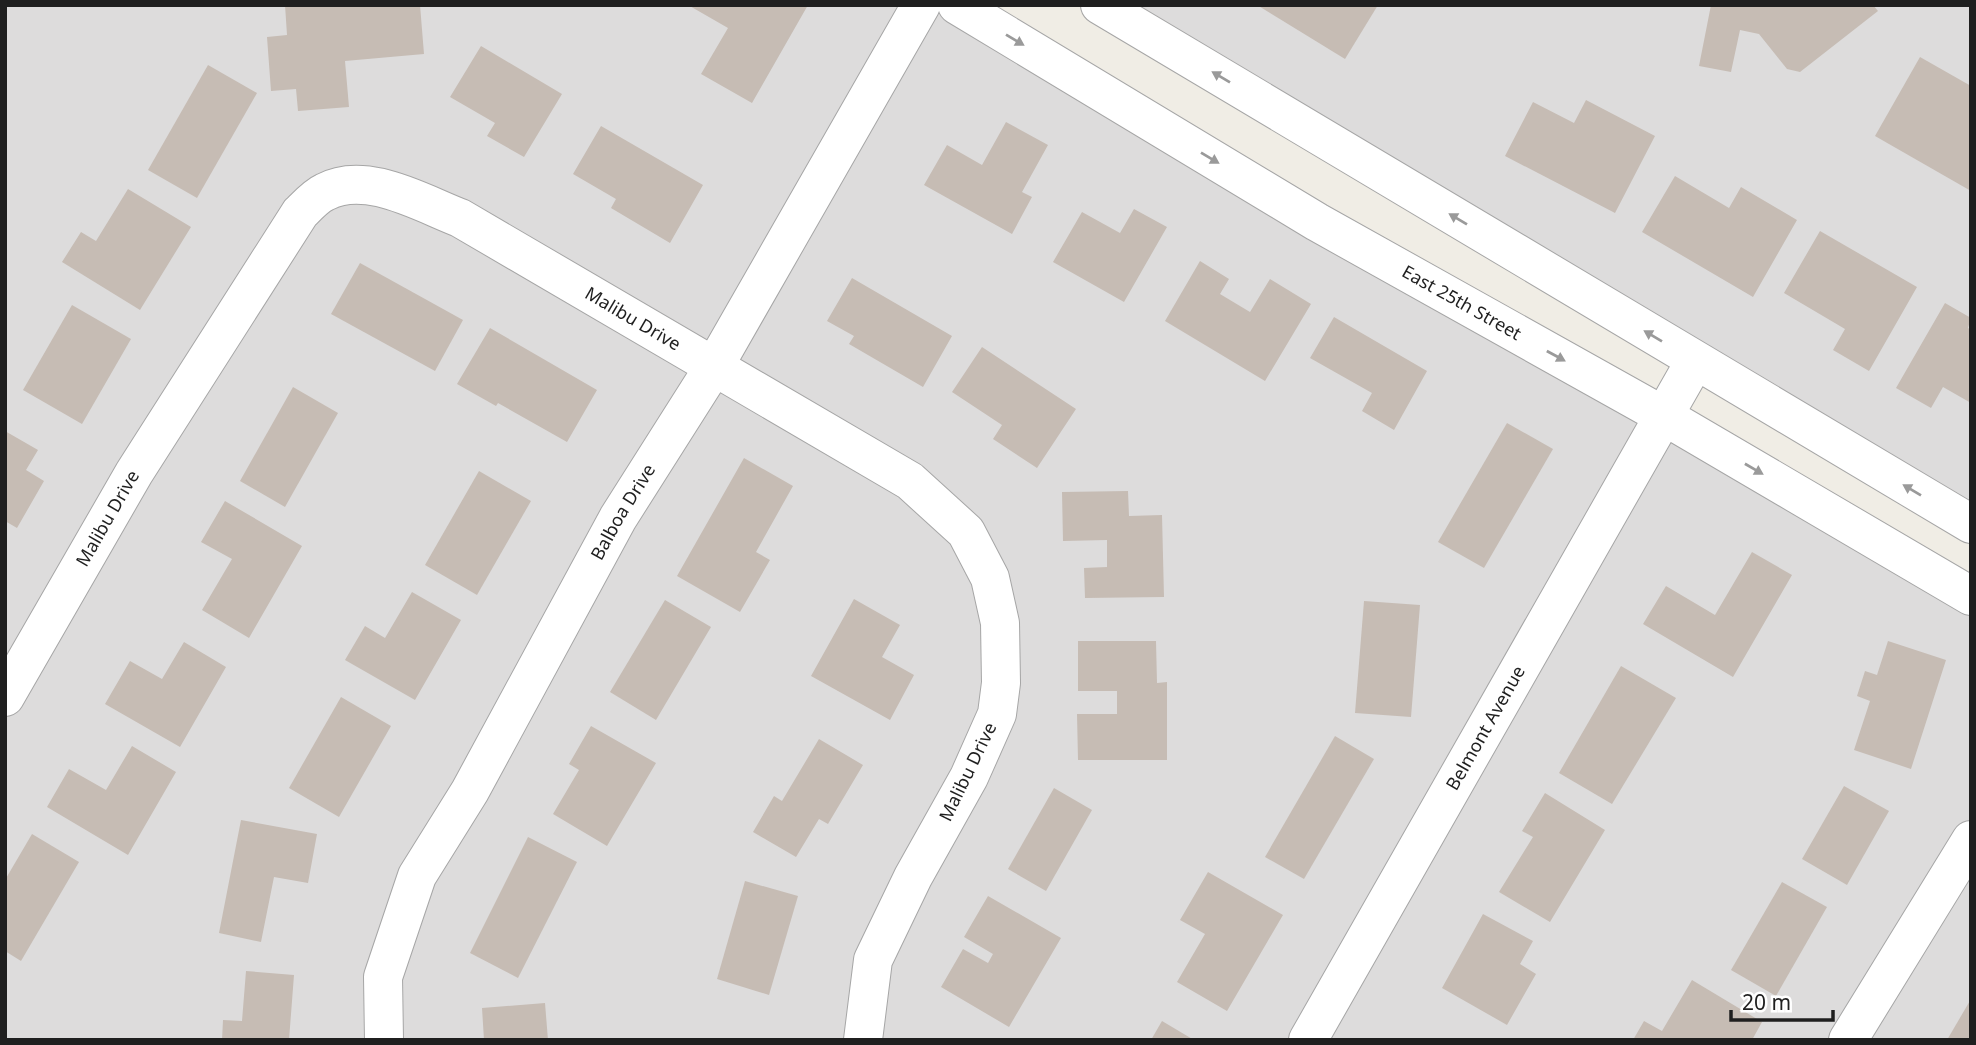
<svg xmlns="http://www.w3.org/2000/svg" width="1976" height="1045" viewBox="0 0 1976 1045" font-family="'Noto Sans',sans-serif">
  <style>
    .residential { fill: #dddcdc }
    .building { fill: #c6bcb4 }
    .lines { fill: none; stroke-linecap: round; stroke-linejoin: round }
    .minor-casing { stroke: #a6a6a6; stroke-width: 40 }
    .minor { stroke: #fff; stroke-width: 38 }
    .oneway { fill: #9a9a9a }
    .labels { text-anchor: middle; stroke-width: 5; stroke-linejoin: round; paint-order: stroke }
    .street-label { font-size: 18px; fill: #1f1f1f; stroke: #fff }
  </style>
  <rect width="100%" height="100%" fill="#f0ede5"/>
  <g class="residential">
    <polygon points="5,5 958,5 1971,596 1971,1040 5,1040"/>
    <polygon points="1100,5 1971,5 1971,524"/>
  </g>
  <g class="building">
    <polygon points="285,5 420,5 424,54 345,61 349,107 298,111 296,89 271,91 267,37 287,35"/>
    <polygon points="688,5 808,5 752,103 701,74 728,28"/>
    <polygon points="1257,5 1378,5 1345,59"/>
    <polygon points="1711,5 1873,5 1878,11 1800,72 1787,69 1759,34 1740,30 1731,72 1699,66"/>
    <polygon points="481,46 562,94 524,157 487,136 495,123 450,97"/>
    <polygon points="1920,57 1971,86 1971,191 1875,136"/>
    <polygon points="208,65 257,93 197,198 148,170"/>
    <polygon points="1586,100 1655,136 1615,213 1505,156 1533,102 1574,123"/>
    <polygon points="1006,122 1048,145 1022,192 1032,197 1012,234 924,185 947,145 982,165"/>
    <polygon points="601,126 703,185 670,243 611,208 616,199 573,174"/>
    <polygon points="1675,176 1729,208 1741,187 1797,220 1753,297 1642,232"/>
    <polygon points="128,189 191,227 140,310 62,262 81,232 96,241"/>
    <polygon points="1134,209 1167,227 1124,302 1053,262 1082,212 1120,233"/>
    <polygon points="1820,231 1917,287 1869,371 1833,350 1845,329 1784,293"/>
    <polygon points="1200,261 1229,279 1220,294 1250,312 1270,279 1311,304 1265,381 1165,321"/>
    <polygon points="360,263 463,320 435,371 331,314"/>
    <polygon points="852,278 952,336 923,387 849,344 854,336 827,321"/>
    <polygon points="1945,303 1971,318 1968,328 1971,330 1971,403 1943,387 1931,408 1896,388"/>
    <polygon points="72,305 131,339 82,424 23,390"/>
    <polygon points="1334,317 1427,371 1394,430 1362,411 1372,393 1310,358"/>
    <polygon points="490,328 597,390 567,442 498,403 496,406 457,384"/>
    <polygon points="982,347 1076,409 1037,468 993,439 1002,425 952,392"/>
    <polygon points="293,387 338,413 285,507 240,481"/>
    <polygon points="1507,423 1553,449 1484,568 1438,542"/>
    <polygon points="5,431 38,450 26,470 44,481 17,528 5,521"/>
    <polygon points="744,458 793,486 756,552 770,560 740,612 677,576"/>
    <polygon points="479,471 531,501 477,595 425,565"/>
    <polygon points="1128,491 1129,516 1162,515 1164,597 1085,598 1084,568 1107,567 1107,540 1063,541 1062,492"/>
    <polygon points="225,501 302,546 249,638 202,610 232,559 201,542"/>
    <polygon points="1752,552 1792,575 1733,677 1643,624 1666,586 1715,615"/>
    <polygon points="412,592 461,620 415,700 345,660 365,626 385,638"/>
    <polygon points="854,599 900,625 882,657 914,675 890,720 811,676"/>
    <polygon points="665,600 711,627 656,720 610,692"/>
    <polygon points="1364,601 1420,605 1411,717 1355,713"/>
    <polygon points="1078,641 1156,641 1157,683 1167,682 1167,760 1078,760 1077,714 1117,714 1117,691 1078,691"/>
    <polygon points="1888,641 1946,660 1911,769 1854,750 1870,701 1857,696 1865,671 1877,675"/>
    <polygon points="184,642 226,667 180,747 105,704 130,661 162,679"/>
    <polygon points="1621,666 1676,698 1612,804 1559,773"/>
    <polygon points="341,697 391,726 339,817 289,788"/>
    <polygon points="591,726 656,763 607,846 553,814 579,770 569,764"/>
    <polygon points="1335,736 1374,759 1304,879 1265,857"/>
    <polygon points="819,739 863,765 828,824 819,819 796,857 753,832 774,796 782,801"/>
    <polygon points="132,746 176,772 128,855 47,807 69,769 106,790"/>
    <polygon points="1844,786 1889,811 1847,885 1802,859"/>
    <polygon points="1054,788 1092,810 1046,891 1008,869"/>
    <polygon points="1545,793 1605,830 1550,922 1499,892 1533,837 1522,831"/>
    <polygon points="241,820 317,834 308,883 274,877 261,942 219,933"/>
    <polygon points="32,834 79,862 21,961 5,951 5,880"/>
    <polygon points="528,837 577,862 518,978 470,953"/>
    <polygon points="1208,872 1283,915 1227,1011 1177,982 1205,934 1180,920"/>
    <polygon points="745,881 798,896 769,995 717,979"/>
    <polygon points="1782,882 1827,907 1776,996 1731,970"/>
    <polygon points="988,896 1061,938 1009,1027 941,987 963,949 988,963 993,954 964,937"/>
    <polygon points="1483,914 1533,941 1520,964 1536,974 1507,1025 1442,988"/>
    <polygon points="246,971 294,975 289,1040 222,1040 223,1020 242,1021"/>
    <polygon points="1692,980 1762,1022 1752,1040 1633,1040 1644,1021 1662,1031"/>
    <polygon points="1971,999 1971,1040 1947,1040"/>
    <polygon points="545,1003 548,1040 484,1040 482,1008"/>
    <polygon points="1162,1021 1194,1040 1151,1040"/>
  </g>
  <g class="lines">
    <g class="minor-casing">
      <g id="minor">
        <path id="s1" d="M957 5 1317 222 1664 416 1971 596"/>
        <polyline points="1100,5 1971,524"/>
        <path id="s2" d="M5 697 134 473 300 213C307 206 316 196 325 192 366 170 421 203 460 218L910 481 966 532 990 578 1000 623 1001 683 997 714 969 777 913 877 873 960 863 1040"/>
        <path id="s3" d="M384 1040 383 977 417 876 470 791 618 518 715 365 921 5"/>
        <path id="s4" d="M1308 1040 1695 361"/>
        <polyline points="1848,1040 1971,840"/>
      </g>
    </g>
    <use href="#minor" class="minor"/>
  </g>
  <defs><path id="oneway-solid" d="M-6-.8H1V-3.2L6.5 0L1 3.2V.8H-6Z" transform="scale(1.75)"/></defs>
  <g class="oneway">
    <use href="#oneway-solid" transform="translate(1015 40) rotate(31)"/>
    <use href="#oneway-solid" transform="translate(1221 77) rotate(-149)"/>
    <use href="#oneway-solid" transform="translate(1210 158) rotate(31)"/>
    <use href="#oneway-solid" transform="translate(1458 219) rotate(-149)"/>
    <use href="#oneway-solid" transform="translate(1653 336) rotate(-149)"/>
    <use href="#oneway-solid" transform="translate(1556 356) rotate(29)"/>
    <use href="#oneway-solid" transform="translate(1754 469) rotate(30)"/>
    <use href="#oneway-solid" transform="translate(1912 490) rotate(-149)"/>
  </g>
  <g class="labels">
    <g class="street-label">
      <text dy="6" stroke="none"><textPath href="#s1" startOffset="586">East 25th Street</textPath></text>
      <text dy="6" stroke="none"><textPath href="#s2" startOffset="942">Malibu Drive</textPath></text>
      <text dy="6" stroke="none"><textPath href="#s3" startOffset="588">Balboa Drive</textPath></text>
      <text dy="6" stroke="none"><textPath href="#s2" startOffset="206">Malibu Drive</textPath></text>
      <text dy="6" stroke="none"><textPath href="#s4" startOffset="359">Belmont Avenue</textPath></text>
      <text transform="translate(968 772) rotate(-64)" y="6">Malibu Drive</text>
    </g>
  </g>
  <rect width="1976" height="1045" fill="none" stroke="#1f1f1f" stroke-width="14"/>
  <path d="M1731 1010v10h102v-10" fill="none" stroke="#1f1f1f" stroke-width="3.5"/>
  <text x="1742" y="1010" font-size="21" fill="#1f1f1f" stroke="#ffffff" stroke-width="5" paint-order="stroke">20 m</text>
</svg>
